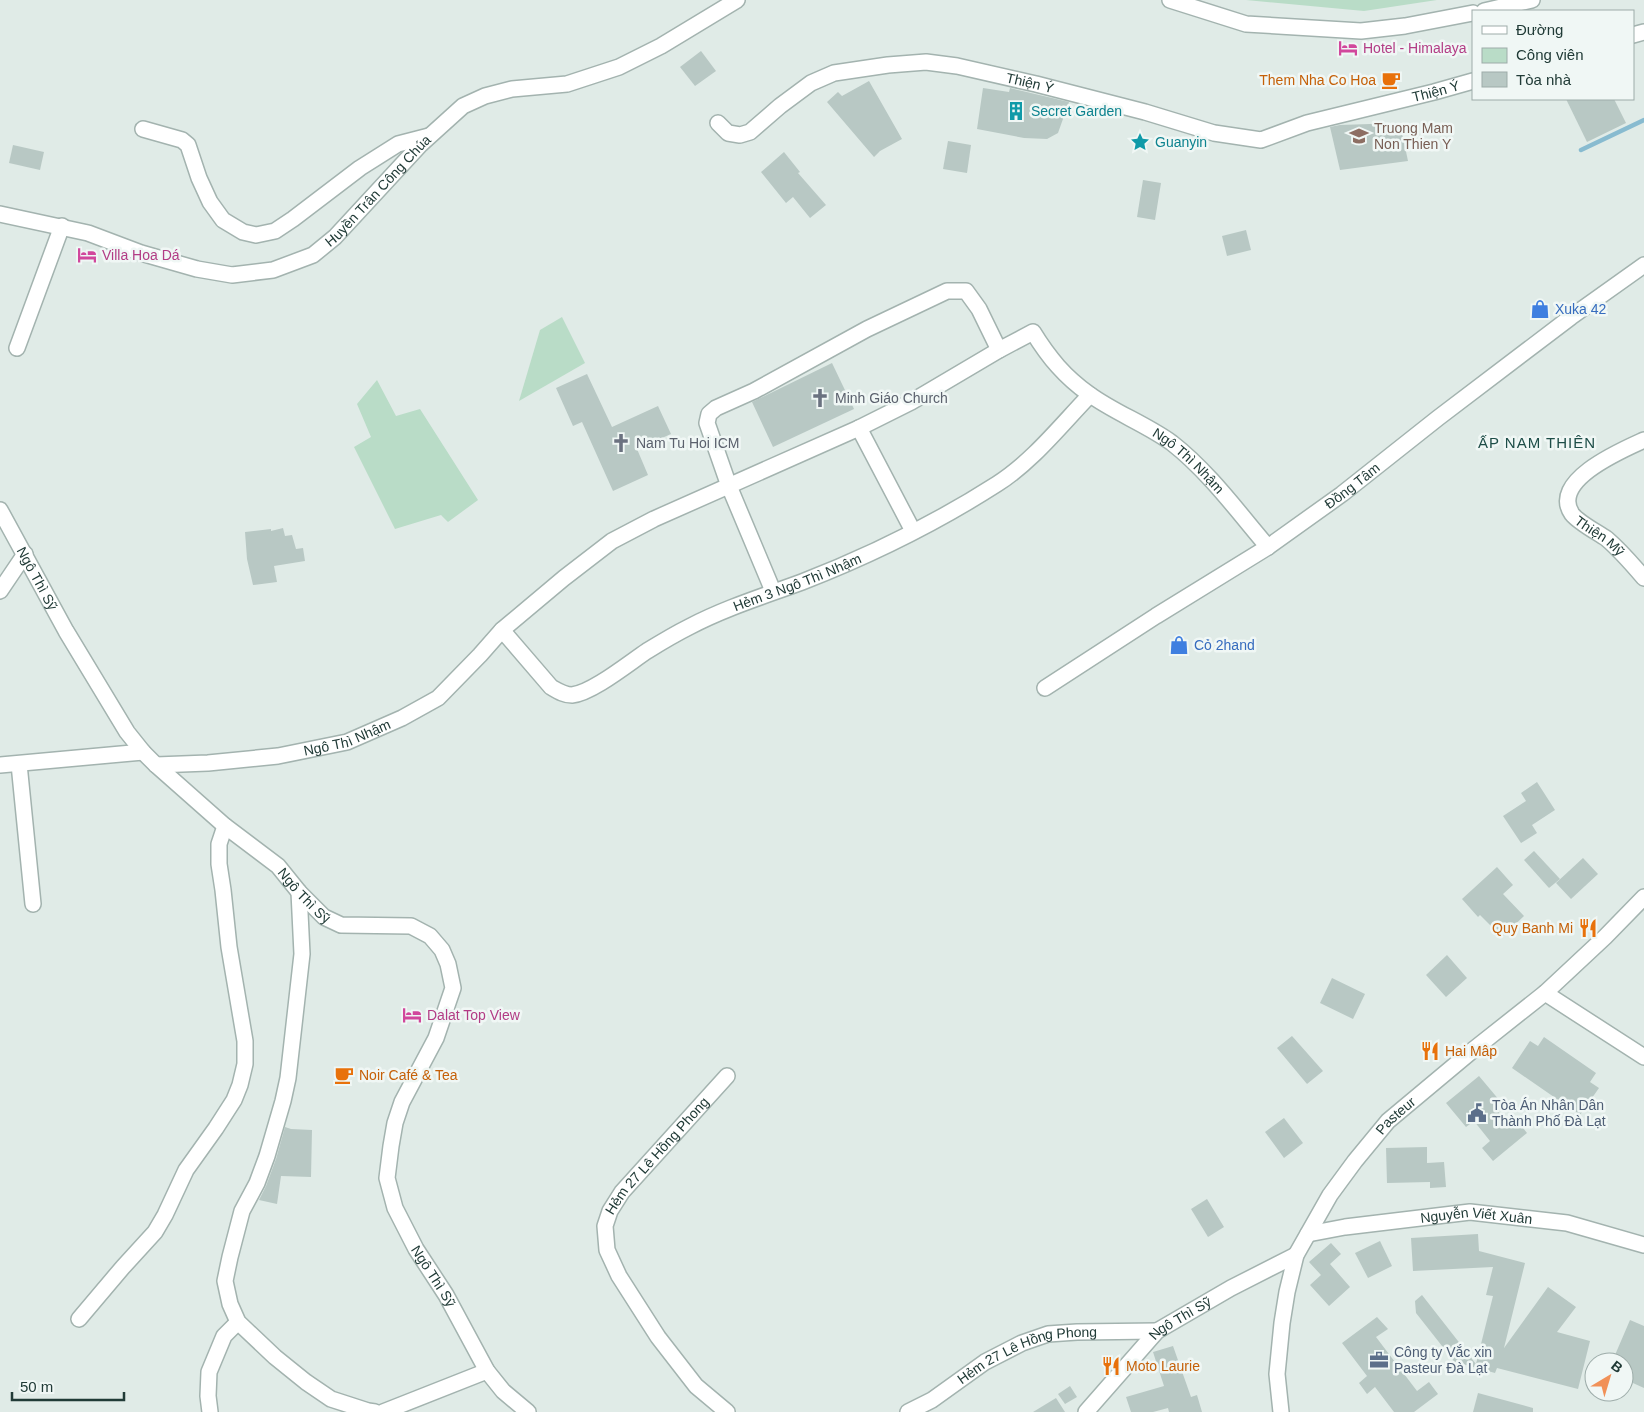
<svg xmlns="http://www.w3.org/2000/svg" width="1644" height="1412" viewBox="0 0 1644 1412" font-family="Helvetica,sans-serif">
  <style>
    .green { fill: #b9dcc7 }
    .lines { fill: none; stroke-linecap: round; stroke-linejoin: round }
    .stream { stroke: #88bbd0; stroke-width: 4.5 }
    .building { fill: #b8c8c4 }
    .minor-casing { stroke: #a3b3af; stroke-width: 18 }
    .tertiary-casing { stroke: #a3b3af; stroke-width: 18 }
    .minor { stroke: #fff; stroke-width: 15 }
    .tertiary { stroke: #fff; stroke-width: 15 }
    .labels { text-anchor: middle; stroke-width: 5; stroke-linejoin: round; paint-order: stroke }
    .hotel-label { font-size: 14px; fill: #b23c85; stroke: #f0f7f5; text-anchor: start }
    .food-label { font-size: 14px; fill: #c56008; stroke: #f0f7f5; text-anchor: start }
    .street-label { font-size: 14px; fill: #213b37; stroke: #f0f7f5 }
    .culture-label { font-size: 14px; fill: #0d838f; stroke: #f0f7f5; text-anchor: start }
    .education-label { font-size: 14px; fill: #785e54; stroke: #f0f7f5; text-anchor: start }
    .shop-label { font-size: 14px; fill: #366cbe; stroke: #f0f7f5; text-anchor: start }
    .worship-label { font-size: 14px; fill: #5b616d; stroke: #f0f7f5; text-anchor: start }
    .service-label { font-size: 14px; fill: #4e5e75; stroke: #f0f7f5; text-anchor: start }
    .neighbourhood-label { font-size: 15px; letter-spacing: 1px; fill: #1d4d47; stroke: #f0f7f5 }
  </style>
  <rect width="100%" height="100%" fill="#e0ebe7"/>
  <g class="green">
    <polygon points="1246,0 1437,0 1364,11"/>
    <polygon points="562,317 585,363 519,401 540,330"/>
    <polygon points="377,380 396,416 420,409 478,500 448,522 441,515 395,529 354,447 371,437 357,404"/>
  </g>
  <g class="lines">
    <polyline class="stream" points="1581,150 1644,120"/>
  </g>
  <g class="building">
    <polygon points="701,51 716,71 695,86 680,67"/>
    <polygon points="869,81 902,139 880,151 874,157 827,102 838,92 842,96"/>
    <polygon points="983,88 1009,92 1010,88 1069,102 1058,133 1047,139 1024,138 977,129"/>
    <polygon points="1566,99 1614,99 1626,123 1587,142"/>
    <polygon points="1400,123 1408,161 1340,170 1330,127 1340,125"/>
    <polygon points="948,141 971,145 967,173 943,169"/>
    <polygon points="13,145 44,152 40,170 9,163"/>
    <polygon points="784,152 800,172 798,173 826,205 810,218 793,197 786,203 761,172"/>
    <polygon points="1143,180 1161,183 1155,220 1137,217"/>
    <polygon points="1246,230 1251,250 1227,256 1222,236"/>
    <polygon points="832,363 854,409 773,447 752,402"/>
    <polygon points="587,374 612,427 658,406 671,434 637,449 648,475 613,491 582,422 573,426 556,388"/>
    <polygon points="283,528 285,536 292,535 296,549 303,548 305,561 274,566 277,582 253,585 247,559 245,532 271,529 271,531"/>
    <polygon points="1537,782 1555,810 1532,825 1537,833 1521,843 1503,816 1526,801 1521,793"/>
    <polygon points="1534,851 1560,879 1549,888 1524,860"/>
    <polygon points="1583,858 1598,874 1571,899 1556,883"/>
    <polygon points="1497,867 1513,885 1503,894 1524,916 1502,937 1480,915 1478,917 1462,899"/>
    <polygon points="1447,955 1467,978 1446,997 1426,975"/>
    <polygon points="1332,978 1365,994 1353,1019 1320,1003"/>
    <polygon points="1292,1036 1323,1071 1307,1084 1277,1048"/>
    <polygon points="1544,1037 1596,1073 1590,1082 1599,1088 1580,1115 1512,1068 1530,1041 1538,1046"/>
    <polygon points="1479,1076 1500,1101 1494,1106 1509,1125 1516,1119 1527,1133 1493,1161 1482,1148 1490,1141 1474,1121 1466,1127 1446,1103"/>
    <polygon points="1284,1118 1303,1143 1284,1158 1265,1132"/>
    <polygon points="285,1127 291,1129 312,1130 311,1177 281,1176 277,1204 259,1200 266,1186 276,1159"/>
    <polygon points="1427,1147 1427,1163 1444,1162 1446,1187 1430,1188 1430,1182 1387,1183 1386,1148"/>
    <polygon points="1207,1199 1224,1227 1208,1237 1191,1209"/>
    <polygon points="1478,1234 1479,1251 1525,1263 1504,1348 1548,1287 1576,1307 1557,1332 1590,1341 1578,1389 1497,1368 1495,1373 1459,1363 1457,1365 1416,1313 1415,1301 1422,1295 1476,1364 1493,1296 1486,1295 1493,1267 1413,1271 1411,1238"/>
    <polygon points="1380,1241 1392,1266 1368,1278 1355,1253"/>
    <polygon points="1331,1243 1341,1254 1330,1264 1350,1287 1329,1306 1310,1285 1321,1275 1309,1262"/>
    <polygon points="1377,1317 1388,1329 1376,1337 1417,1391 1429,1382 1438,1394 1414,1412 1394,1412 1375,1387 1367,1394 1359,1383 1367,1376 1342,1343"/>
    <polygon points="1630,1320 1644,1326 1644,1388 1624,1379 1624,1362 1612,1362"/>
    <polygon points="1173,1346 1191,1397 1197,1395 1202,1412 1169,1412 1168,1408 1153,1412 1131,1412 1126,1397 1164,1386 1153,1352"/>
    <polygon points="1070,1386 1077,1397 1065,1404 1058,1394"/>
    <polygon points="1478,1393 1533,1408 1533,1412 1473,1412"/>
    <polygon points="1056,1398 1065,1412 1033,1412"/>
  </g>
  <g class="lines">
    <g class="minor-casing">
      <g id="minor">
        <polyline points="1633,35 1644,32"/>
        <path id="s1" d="M718 123 728 133 740 135 750 132 780 106 811 83 834 73 888 65 926 62 957 66 1036 84 1145 112 1214 133 1261 140 1307 123 1434 92 1473 81"/>
        <polyline points="143,129 182,140 188,145 199,178 210,202 223,220 243,232 256,235 275,231 293,219 360,168 398,144 429,136"/>
        <polyline points="17,348 62,226"/>
        <polyline points="859,428 913,531"/>
        <path id="s2" d="M1644 440C1622 450 1549 481 1572 514 1579 523 1597 532 1607 539 1621 551 1632 564 1644 578"/>
        <path id="s3" d="M0 510 66 631 127 732 143 752 156 765 225 826 278 866 299 892 324 917 341 925 411 926 430 936 442 950 448 964 453 988 436 1038 402 1102 395 1123 391 1146 387 1178 395 1208 416 1249 446 1295 487 1371 503 1391 528 1412"/>
        <polyline points="0,591 25,554"/>
        <polyline points="773,591 729,486 707,423 709,414 716,408 754,391 867,329 947,291 966,291 979,309 999,350"/>
        <path id="s4" d="M502 630 551 687C558 691 564 695 572 695 592 693 629 663 647 651 660 643 675 634 689 627 725 608 764 596 802 582 869 556 936 523 997 484 1033 461 1061 425 1090 395"/>
        <path id="s5" d="M1045 688 1156 616 1268 547 1342 494 1438 418 1571 317 1644 265"/>
        <polyline points="19,764 33,904"/>
        <polyline points="0,765 143,752"/>
        <path id="s6" d="M156 765 208 763 278 756 347 742 402 718 438 698 480 655 502 630 564 578 612 541 654 519 859 428 911 402 999 350 1033 332C1049 358 1065 377 1089 394 1115 413 1146 424 1172 443 1209 472 1238 512 1268 547"/>
        <polyline points="299,892 302,954 288,1078 283,1101 267,1156 257,1183 242,1211 230,1257 225,1281 230,1304 238,1322 275,1357 306,1382 331,1399 368,1411 375,1412"/>
        <polyline points="1545,993 1644,1057"/>
        <path id="s7" d="M1308 1234 1345 1227 1470 1212 1567 1223 1644 1245"/>
        <polyline points="79,1319 123,1267 155,1232 165,1215 186,1170 216,1128 234,1100 240,1085 245,1064 245,1041 229,947 223,890 219,864 219,844 225,826"/>
        <polyline points="210,1412 208,1396 209,1372 224,1336 238,1322"/>
        <polyline points="383,1412 487,1371"/>
        <path id="s8" d="M727 1412 696 1386 658 1337 619 1276 607 1250 605 1226 610 1211 622 1192 727 1076"/>
        <path id="s9" d="M908 1412 932 1400 985 1362 1022 1343 1048 1334 1077 1332 1157 1331"/>
        <path id="s10" d="M1086 1412 1157 1331 1231 1288 1296 1255"/>
      </g>
    </g>
    <g class="tertiary-casing">
      <g id="tertiary">
        <polyline points="1170,0 1246,24 1361,31 1405,26 1473,13"/>
        <polyline points="1484,11 1532,0"/>
        <path id="s11" d="M0 214 88 233 141 253 197 269 232 275 273 270 313 255 335 237 421 144 463 106 485 96 512 89 567 84 619 67 661 46 737 0"/>
        <path id="s12" d="M1281 1412 1277 1374 1282 1323 1287 1292 1296 1255 1330 1195 1355 1161 1388 1121 1473 1050 1545 993 1605 937 1644 897"/>
      </g>
    </g>
    <use href="#minor" class="minor"/>
    <use href="#tertiary" class="tertiary"/>
  </g>
  <defs>
    <g id="hotel-bare" transform="scale(1.5)"><path d="M-6-4.5h1.5V1H6V5H4.5V3h-9V5H-6ZM-4 0a1.8 1.8 0 1 1 3.6 0ZM.5 0V-2.5h3Q6-2.5 6 0Z" fill="#d1479c" stroke="#f0f7f5" stroke-width="2.5" paint-order="stroke"/></g>
    <g id="cafe-bare" transform="scale(1.5)"><path d="M-5.5-4.5H6V0H3Q3 3.5 0 3.5H-2.5Q-5.5 3.5-5.5 0ZM3-3.2v2h1.7v-2ZM-6 4.5H4V6H-6Z" fill="#e8710a" stroke="#f0f7f5" stroke-width="2.5" paint-order="stroke"/></g>
    <g id="building-bare" transform="scale(1.5)"><path d="M-4-6H4V6H1V3H-1V6H-4ZM-2.5-4.3h1.7v1.8h-1.7ZM.8-4.3h1.7v1.8H.8ZM-2.5-1h1.7V.8h-1.7ZM.8-1h1.7V.8H.8Z" fill="#0f9aa8" stroke="#f0f7f5" stroke-width="2.5" paint-order="stroke"/></g>
    <g id="school-bare" transform="scale(1.5)"><path d="M0-5L7-2L0 1L-7-2ZM-4 1L0 2.5L4 1V4Q0 6-4 4Z" fill="#8d6e63" stroke="#f0f7f5" stroke-width="2.5" paint-order="stroke"/></g>
    <g id="sight-bare" transform="scale(1.5)"><path d="M0-6L1.8-2.2L6-1.7L2.9 1.2L3.7 5.4L0 3.3L-3.7 5.4L-2.9 1.2L-6-1.7L-1.8-2.2Z" fill="#0f9aa8" stroke="#f0f7f5" stroke-width="2.5" paint-order="stroke"/></g>
    <g id="shop-bare" transform="scale(1.5)"><path d="M-5-2.5h2.3a2.7 3.5 0 0 1 5.4 0H5L5.5 6h-11ZM-1.5-2.5h3a1.5 2.3 0 0 0-3 0Z" fill="#3f7fe0" stroke="#f0f7f5" stroke-width="2.5" paint-order="stroke"/></g>
    <g id="church-bare" transform="scale(1.5)"><path d="M-1.2-6h2.4v3.5h3.3v2.4h-3.3V6h-2.4V-.1h-3.3v-2.4h3.3Z" fill="#6b7280" stroke="#f0f7f5" stroke-width="2.5" paint-order="stroke"/></g>
    <g id="restaurant-bare" transform="scale(1.5)"><path d="M-5-6h1v4h1v-4h1v4h1v-4h1v5L-1.5 .5V6h-2V.5L-5-1ZM5-6V6H3V1.5H1.5Q1.5-4 5-6Z" fill="#e8710a" stroke="#f0f7f5" stroke-width="2.5" paint-order="stroke"/></g>
    <g id="civic-bare" transform="scale(1.5)"><path d="M-.6-6.5H3V-4.5H.6V-3L4-1V1h2V6H-6V1h2V-1L-.6-3ZM-1.2 2.5V6h2.4V2.5Z" fill="#5c6f8a" stroke="#f0f7f5" stroke-width="2.5" paint-order="stroke"/></g>
    <g id="office-bare" transform="scale(1.5)"><path d="M-6-3h4V-5.5h4V-3h4V5H-6ZM-1-4.5V-3h2v-1.5ZM-6 0V1H6V0Z" fill="#5c6f8a" stroke="#f0f7f5" stroke-width="2.5" paint-order="stroke"/></g>
  </defs>
  <g fill-rule="evenodd">
    <use href="#hotel-bare" x="1348" y="48"/>
    <use href="#cafe-bare" x="1391" y="80"/>
    <use href="#building-bare" x="1016" y="111"/>
    <use href="#school-bare" x="1359" y="136"/>
    <use href="#sight-bare" x="1140" y="142"/>
    <use href="#hotel-bare" x="87" y="255"/>
    <use href="#shop-bare" x="1540" y="309"/>
    <use href="#church-bare" x="820" y="398"/>
    <use href="#church-bare" x="621" y="443"/>
    <use href="#shop-bare" x="1179" y="645"/>
    <use href="#restaurant-bare" x="1588" y="928"/>
    <use href="#hotel-bare" x="412" y="1015"/>
    <use href="#restaurant-bare" x="1430" y="1051"/>
    <use href="#cafe-bare" x="344" y="1075"/>
    <use href="#civic-bare" x="1477" y="1113"/>
    <use href="#office-bare" x="1379" y="1360"/>
    <use href="#restaurant-bare" x="1111" y="1366"/>
  </g>
  <g class="labels">
    <g class="hotel-label">
      <text x="1363" y="53">Hotel - Himalaya</text>
      <text x="102" y="260">Villa Hoa Dá</text>
      <text x="427" y="1020">Dalat Top View</text>
    </g>
    <g class="food-label">
      <text x="1376" y="85" text-anchor="end">Them Nha Co Hoa</text>
      <text x="1573" y="933" text-anchor="end">Quy Banh Mi</text>
      <text x="1445" y="1056">Hai Mâp</text>
      <text x="359" y="1080">Noir Café &amp; Tea</text>
      <text x="1126" y="1371">Moto Laurie</text>
    </g>
    <g class="street-label">
      <text dy="5" stroke="none"><textPath href="#s1" startOffset="339">Thiện Ý</textPath></text>
      <text dy="5" stroke="none"><textPath href="#s1" startOffset="759">Thiện Ý</textPath></text>
      <text dy="5" stroke="none"><textPath href="#s11" startOffset="416">Huyền Trân Công Chúa</textPath></text>
      <text dy="5" stroke="none"><textPath href="#s6" startOffset="1204">Ngô Thì Nhậm</textPath></text>
      <text dy="5" stroke="none"><textPath href="#s5" startOffset="368">Đồng Tâm</textPath></text>
      <text dy="5" stroke="none"><textPath href="#s2" startOffset="151">Thiện Mỹ</textPath></text>
      <text dy="5" stroke="none"><textPath href="#s3" startOffset="78">Ngô Thì Sỹ</textPath></text>
      <text dy="5" stroke="none"><textPath href="#s4" startOffset="351">Hẻm 3 Ngô Thì Nhậm</textPath></text>
      <text dy="5" stroke="none"><textPath href="#s6" startOffset="194">Ngô Thì Nhậm</textPath></text>
      <text dy="5" stroke="none"><textPath href="#s3" startOffset="498">Ngô Thì Sỹ</textPath></text>
      <text dy="5" stroke="none"><textPath href="#s12" startOffset="331">Pasteur</textPath></text>
      <text dy="5" stroke="none"><textPath href="#s8" startOffset="316">Hẻm 27 Lê Hồng Phong</textPath></text>
      <text dy="5" stroke="none"><textPath href="#s7" startOffset="170">Nguyễn Viết Xuân</textPath></text>
      <text dy="5" stroke="none"><textPath href="#s3" startOffset="1008">Ngô Thì Sỹ</textPath></text>
      <text dy="5" stroke="none"><textPath href="#s10" startOffset="134">Ngô Thì Sỹ</textPath></text>
      <text dy="5" stroke="none"><textPath href="#s9" startOffset="135">Hẻm 27 Lê Hồng Phong</textPath></text>
    </g>
    <g class="culture-label">
      <text x="1031" y="116">Secret Garden</text>
      <text x="1155" y="147">Guanyin</text>
    </g>
    <g class="education-label">
      <text x="1374" y="133">Truong Mam<tspan x="1374" dy="16">Non Thien Y</tspan></text>
    </g>
    <g class="shop-label">
      <text x="1555" y="314">Xuka 42</text>
      <text x="1194" y="650">Cỏ 2hand</text>
    </g>
    <g class="worship-label">
      <text x="835" y="403">Minh Giáo Church</text>
      <text x="636" y="448">Nam Tu Hoi ICM</text>
    </g>
    <g class="service-label">
      <text x="1492" y="1110">Tòa Án Nhân Dân<tspan x="1492" dy="16">Thành Phố Đà Lạt</tspan></text>
      <text x="1394" y="1357">Công ty Vắc xin<tspan x="1394" dy="16">Pasteur Đà Lạt</tspan></text>
    </g>
    <g class="neighbourhood-label">
      <text x="1537" y="448">ẤP NAM THIÊN</text>
    </g>
  </g>
  <rect x="1472" y="10" width="162" height="90" fill="#f0f7f5" stroke="#9daca9"/>
  <rect x="1482" y="26" width="25" height="8" fill="#ffffff" stroke="#9daca9"/>
  <text x="1516" y="35" font-size="15" fill="#213b37">Đường</text>
  <rect x="1482" y="48" width="25" height="15" fill="#b9dcc7" stroke="#9daca9"/>
  <text x="1516" y="60" font-size="15" fill="#213b37">Công viên</text>
  <rect x="1482" y="72" width="25" height="15" fill="#b8c8c4" stroke="#9daca9"/>
  <text x="1516" y="85" font-size="15" fill="#213b37">Tòa nhà</text>
  <g transform="translate(1609 1377) rotate(38)"><circle r="24" fill="#f0f7f5" stroke="#9daca9"/>
  <path d="M0-4L9 19L0 12L-9 19Z" fill="#f19158"/>
  <text y="-8" font-size="14" font-weight="bold" text-anchor="middle" fill="#213b37">B</text>
  </g>
  <path d="M12 1392v8h112v-8" fill="none" stroke="#213b37" stroke-width="2.5"/>
  <text x="20" y="1392" font-size="15" fill="#213b37" stroke="#f0f7f5" stroke-width="4" paint-order="stroke">50 m</text>
</svg>
